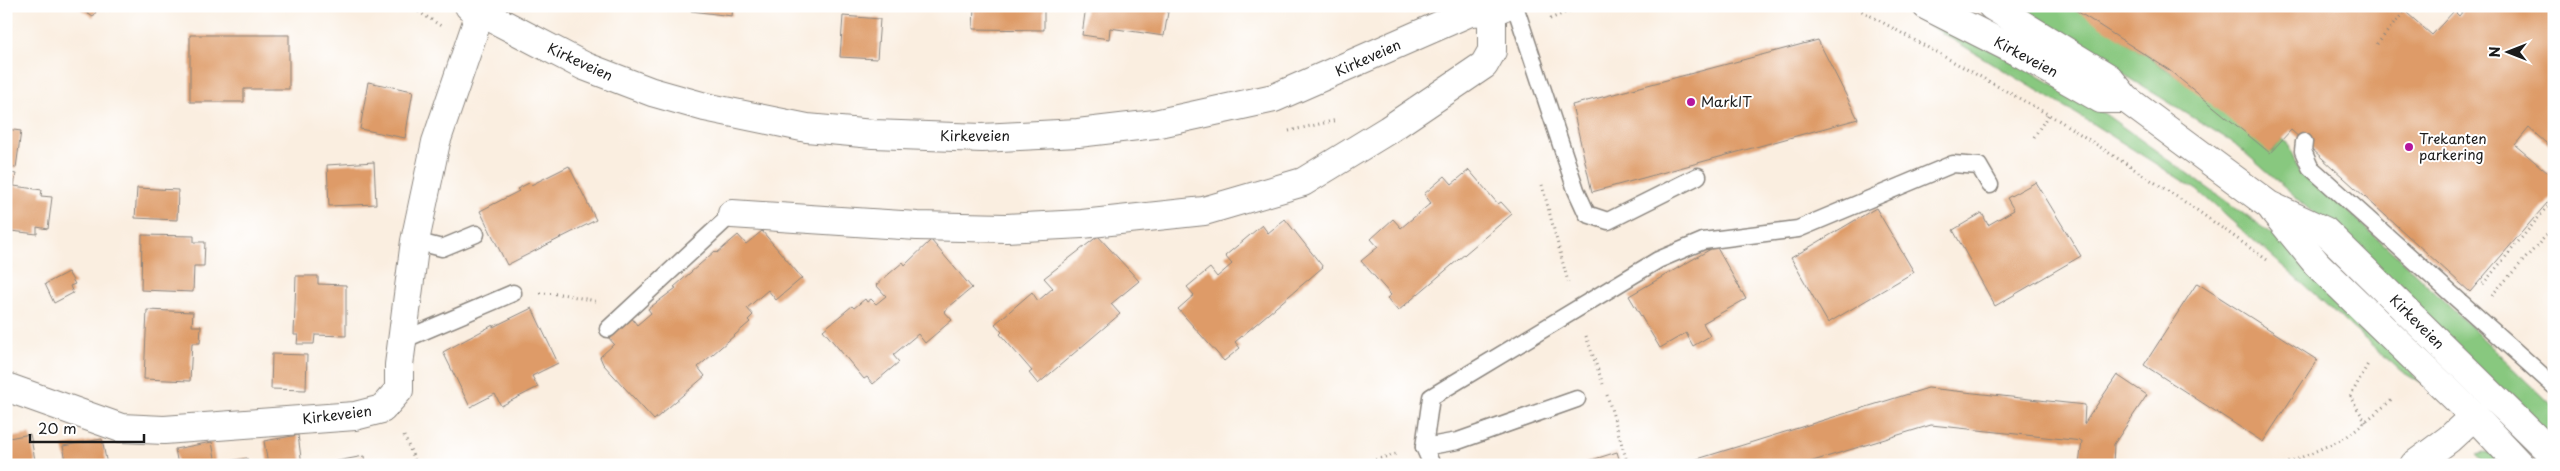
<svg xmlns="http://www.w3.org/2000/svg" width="2560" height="471" viewBox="0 0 2560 471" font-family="'Playpen Sans',sans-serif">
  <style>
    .green { fill: #88c87f; stroke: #52724e }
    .building { fill: #de9b67 }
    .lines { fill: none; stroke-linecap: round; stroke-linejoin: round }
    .lane-casing { stroke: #8b857e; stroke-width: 19 }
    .street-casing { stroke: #8b857e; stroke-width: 30 }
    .secondary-casing { stroke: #8b857e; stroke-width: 30 }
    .path { stroke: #8b857e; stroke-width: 3; stroke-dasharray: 1 4; stroke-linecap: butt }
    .lane { stroke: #fff; stroke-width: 16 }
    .street { stroke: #fff; stroke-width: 28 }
    .secondary { stroke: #fff; stroke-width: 28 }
    .poi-dot { fill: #b5179e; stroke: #fff; stroke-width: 2 }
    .labels { text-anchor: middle; stroke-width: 4; stroke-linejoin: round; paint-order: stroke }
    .street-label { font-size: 14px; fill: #1c1c1c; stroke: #fff }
    .poi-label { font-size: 14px; fill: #1c1c1c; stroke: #fff; text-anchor: start }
  </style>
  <rect width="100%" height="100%" fill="#fff"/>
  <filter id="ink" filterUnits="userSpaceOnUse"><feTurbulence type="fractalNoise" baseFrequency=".02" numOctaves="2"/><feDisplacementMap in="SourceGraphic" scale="10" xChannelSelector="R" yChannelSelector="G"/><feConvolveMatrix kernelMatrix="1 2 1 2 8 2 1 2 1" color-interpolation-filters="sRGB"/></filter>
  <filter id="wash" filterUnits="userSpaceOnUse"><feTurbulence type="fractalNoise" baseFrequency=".0096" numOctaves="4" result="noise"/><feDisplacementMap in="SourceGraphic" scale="20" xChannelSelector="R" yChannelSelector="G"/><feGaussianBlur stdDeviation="1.12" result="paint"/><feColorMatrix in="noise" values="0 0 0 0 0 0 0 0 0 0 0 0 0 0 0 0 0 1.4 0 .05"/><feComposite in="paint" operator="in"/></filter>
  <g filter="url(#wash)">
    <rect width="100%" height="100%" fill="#faeee0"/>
    <g class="green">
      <polygon points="1897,6 1902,6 2009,59 2105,114 2284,243 2422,384 2401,371 2197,190 2085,119"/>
      <polygon points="2014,6 2073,6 2194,88 2272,152 2282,139 2288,143 2299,172 2335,199 2399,258 2554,407 2554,445 2401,291 2234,143"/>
      <polygon points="2491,451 2506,465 2487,465 2477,455"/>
    </g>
    <g id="blocks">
      <g class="building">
        <polygon points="76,6 99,6 93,17"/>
        <polygon points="692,6 733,6 732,16 691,11"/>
        <polygon points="974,6 1044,6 1044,30 973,29"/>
        <polygon points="1086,6 1169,6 1164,36 1110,28 1109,39 1082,35"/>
        <polygon points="2069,6 2399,6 2432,35 2454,11 2459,16 2467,6 2554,6 2554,150 2529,128 2515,145 2548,173 2554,167 2554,195 2470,292 2291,130 2270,153 2169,70"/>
        <polygon points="843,16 880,19 877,59 840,57"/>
        <polygon points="190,35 289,35 289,89 244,89 244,102 190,102"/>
        <polygon points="1818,40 1858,119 1592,192 1572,105"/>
        <polygon points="368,82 413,91 405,138 360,129"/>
        <polygon points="6,129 21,131 16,168 6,167"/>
        <polygon points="374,162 376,204 329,206 327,165"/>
        <polygon points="569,166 596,220 507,265 480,211 519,191 517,189 529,183 531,185"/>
        <polygon points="1469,170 1498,204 1501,202 1512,214 1398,311 1387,298 1391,295 1361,261 1378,247 1371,239 1393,219 1401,228 1431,203 1424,194 1445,176 1452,184"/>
        <polygon points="6,172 16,174 14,186 42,190 41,196 52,197 48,229 37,227 37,234 11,231 9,245 6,245"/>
        <polygon points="2036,182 2081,256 1995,306 1953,230 1982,213 1988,225 2014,210 2007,198"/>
        <polygon points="137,188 178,190 177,220 135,218"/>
        <polygon points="1876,208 1914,272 1828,323 1791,258"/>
        <polygon points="1285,219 1323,267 1235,342 1240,348 1224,361 1178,309 1194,295 1187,287 1199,277 1210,268 1217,277 1232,264 1225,256 1262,225 1268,233"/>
        <polygon points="762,231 802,278 776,300 768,290 747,308 753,315 748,320 750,322 698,367 705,376 654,420 603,364 600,357 614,344 608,337 631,317 637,325 651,313 648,309 676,288 674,287 715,251 717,253 738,235 746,244"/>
        <polygon points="142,235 194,236 194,242 205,242 204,266 194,266 193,292 141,290"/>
        <polygon points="1098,236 1139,281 1111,304 1120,314 1038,384 1029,373 1032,371 1000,334 1002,332 995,324 1032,292 1038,301 1053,288 1044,278"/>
        <polygon points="931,240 972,288 944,311 952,320 925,343 918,334 893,355 899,362 873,384 867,377 864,379 823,330 852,306 854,308 865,299 867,302 871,299 876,304 886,296 876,285 903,262 905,265"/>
        <polygon points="1716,246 1746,299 1703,323 1710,336 1693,346 1686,333 1660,348 1629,296"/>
        <polygon points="68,272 75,284 70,286 73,293 54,303 45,284"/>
        <polygon points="296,276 318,276 318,284 346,285 346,336 315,335 314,344 297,344 298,335 294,335"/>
        <polygon points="2197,283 2317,360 2263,442 2144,365"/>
        <polygon points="532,308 558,363 532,376 538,387 501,406 495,394 470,407 443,352 493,325 493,327"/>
        <polygon points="147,310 193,312 192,326 201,326 200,343 192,343 190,381 144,379"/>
        <polygon points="272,354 307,355 306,390 271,389"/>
        <polygon points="2117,375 2147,395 2114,444 2113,465 2079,465 2082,441 1931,425 1800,465 1678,465 1928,388 2085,405 2084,424"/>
        <polygon points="7,430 9,438 30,434 36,465 6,465"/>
        <polygon points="298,435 302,465 268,465 264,441"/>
        <polygon points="102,439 107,465 67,465 63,446"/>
        <polygon points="212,442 216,463 247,458 248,465 178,465 175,449"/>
        <polygon points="1617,452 1621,465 1579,465 1579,464"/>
        <polygon points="364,456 365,465 321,465 321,464"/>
      </g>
    </g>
  </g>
  <g filter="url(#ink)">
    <use href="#blocks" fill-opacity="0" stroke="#8b857e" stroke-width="1"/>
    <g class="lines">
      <g class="lane-casing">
        <g id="lane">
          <polyline points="1515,6 1576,190 1587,214 1608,221 1698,176"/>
          <polyline points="2304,142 2303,151 2310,167 2554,386"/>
          <polyline points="415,241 442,248 476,234"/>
          <polyline points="608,329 732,214"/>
          <polyline points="403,340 513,293"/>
          <polyline points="1424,447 1458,441 1577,399"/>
          <polyline points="1432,465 1424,447 1431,397 1658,260 1703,241 1798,229 1953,164 1979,166 1990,185"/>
        </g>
      </g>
      <g class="street-casing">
        <g id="street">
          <polyline points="732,214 917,226 1006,228 1082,224 1204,211 1303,182 1388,130 1484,65 1492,51 1492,6"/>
          <polyline points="6,387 121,428 164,430 355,416 382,409 399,390 399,365 415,241 436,142 480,13"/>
          <polyline points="2414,465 2449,439 2474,416"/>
        </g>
      </g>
      <g class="secondary-casing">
        <g id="secondary">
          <polyline points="469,6 584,66 652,92 705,107 807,128 873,134 982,138 1078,133 1155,124 1274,98 1470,12 1476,6"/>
          <polyline points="1927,6 2024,55 2101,99 2126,99"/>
          <polyline points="1992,6 2109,78 2126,99 2269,205 2325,231 2554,456"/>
          <polyline points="1470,12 1493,11 1505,6"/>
          <polyline points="2273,210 2317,264 2474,416 2520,465"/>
        </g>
      </g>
      <g class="path">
        <polyline points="410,6 441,26"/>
        <polyline points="1853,6 2060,121 2191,206 2270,262"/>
        <polyline points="1550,19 1581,6"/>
        <polyline points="2377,44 2409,6"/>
        <polyline points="1289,131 1337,120"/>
        <polyline points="2034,137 2048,115"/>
        <polyline points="1542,185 1568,282"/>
        <polyline points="2483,284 2549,205 2554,209"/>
        <polyline points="540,293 562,294 595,301"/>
        <polyline points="2492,295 2554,227"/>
        <polyline points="1586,336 1603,384"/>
        <polyline points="1607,395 1628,465"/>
        <polyline points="2366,422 2350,397 2369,362"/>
        <polyline points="404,436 417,465"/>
        <polyline points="1356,465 1396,454"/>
        <polyline points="2284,465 2345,438 2393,399"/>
      </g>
      <use href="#lane" class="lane"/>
      <use href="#street" class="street"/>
      <use href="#secondary" class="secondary"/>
    </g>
  </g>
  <g class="poi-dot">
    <circle cx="1691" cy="102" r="5"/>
    <circle cx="2409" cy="147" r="5"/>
  </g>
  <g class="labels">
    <g class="street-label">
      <text transform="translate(2026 57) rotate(28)" y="5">Kirkeveien</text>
      <text transform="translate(1368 58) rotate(-24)" y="5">Kirkeveien</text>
      <text transform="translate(580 62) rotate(25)" y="5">Kirkeveien</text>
      <text x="975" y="141">Kirkeveien</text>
      <text transform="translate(2417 322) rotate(45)" y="5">Kirkeveien</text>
      <text transform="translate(337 415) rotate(-7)" y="5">Kirkeveien</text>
    </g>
    <g class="poi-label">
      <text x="1701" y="107">MarkIT</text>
      <text x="2419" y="144">Trekanten<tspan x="2419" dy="16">parkering</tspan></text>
    </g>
  </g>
  <rect width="2560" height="471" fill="none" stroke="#fff" stroke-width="25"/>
  <g transform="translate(2508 52) rotate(270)" stroke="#ffffff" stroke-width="4" paint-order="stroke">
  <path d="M0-4L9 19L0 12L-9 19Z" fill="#1c1c1c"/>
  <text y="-8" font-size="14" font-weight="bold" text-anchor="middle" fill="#1c1c1c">N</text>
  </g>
  <path d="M30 434v8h114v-8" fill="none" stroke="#1c1c1c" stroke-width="2.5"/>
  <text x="38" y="434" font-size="15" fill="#1c1c1c" stroke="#ffffff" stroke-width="4" paint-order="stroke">20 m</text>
</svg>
